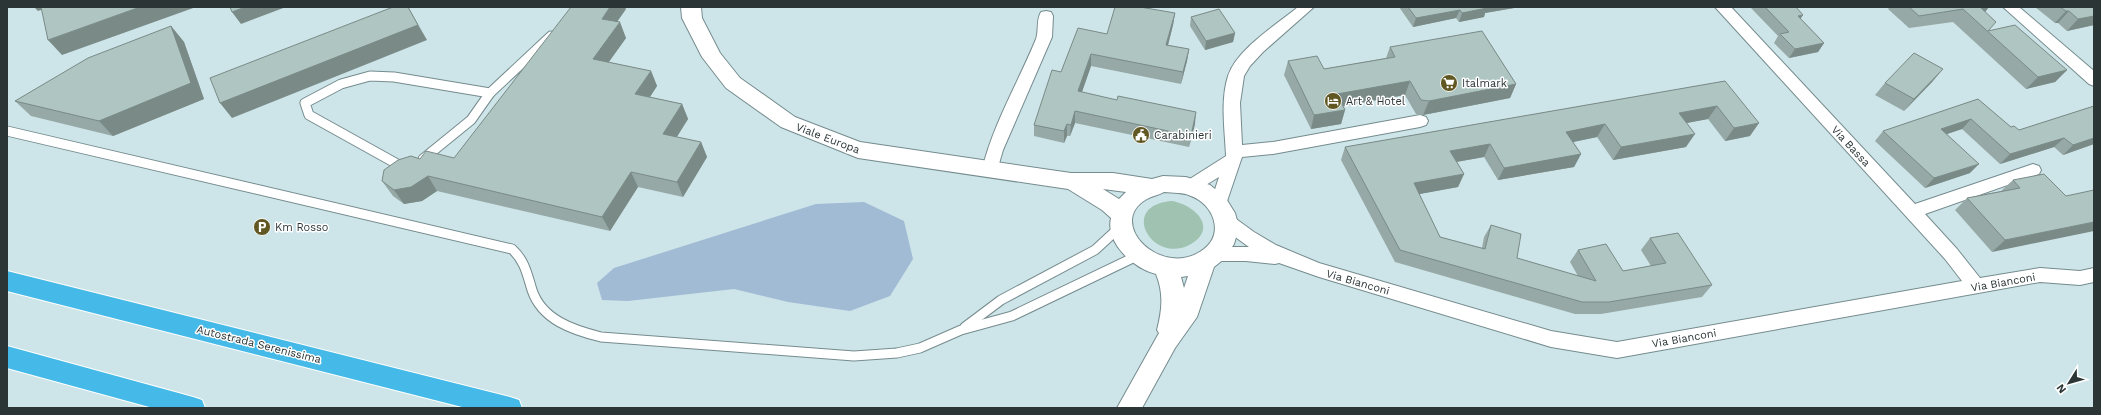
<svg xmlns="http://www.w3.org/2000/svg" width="2101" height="415" viewBox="0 0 2101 415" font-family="'Work Sans',sans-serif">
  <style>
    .green { fill: #a0c3b1 }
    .water { fill: #a2bbd5 }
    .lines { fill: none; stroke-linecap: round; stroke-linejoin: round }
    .lane-casing { stroke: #758b8e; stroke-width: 11 }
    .street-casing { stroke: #758b8e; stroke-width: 2 }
    .secondary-casing { stroke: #758b8e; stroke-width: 2 }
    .highway-casing { stroke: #fff; stroke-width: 2 }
    .lane { stroke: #fff; stroke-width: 9 }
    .street { fill: #fff; fill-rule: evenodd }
    .secondary { fill: #fff; fill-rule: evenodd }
    .highway { fill: #45bae8; fill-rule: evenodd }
    .wall { fill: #96a9a6 }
    .shaded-wall { fill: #7a8a87 }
    .building { fill: #aec5c1; stroke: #7a8a87 }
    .labels { text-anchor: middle; stroke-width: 3; stroke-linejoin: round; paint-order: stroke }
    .poi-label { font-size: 11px; fill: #2b3536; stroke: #fff; text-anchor: start }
    .street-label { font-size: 11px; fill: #2b3536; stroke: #fff }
  </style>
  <rect width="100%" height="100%" fill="#cde5e9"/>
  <path class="green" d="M1172 201C1195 205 1218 228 1191 244 1153 266 1117 205 1172 201Z"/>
  <polygon class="water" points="864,202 904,221 913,259 890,296 850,311 788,302 734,289 628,301 602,300 597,283 614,268 816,204"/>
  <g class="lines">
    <g class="lane-casing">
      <g id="lane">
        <path d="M7 131 512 249C525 261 527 274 532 290 542 320 573 330 601 337L854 356 897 353 920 348 961 330 1012 316 1139 255"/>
        <polyline points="423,159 471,120 490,93 551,36"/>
        <polyline points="405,164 399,165 309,115 305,103 341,84 370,76 394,77 490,93"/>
        <polyline points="965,327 1001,300 1095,250 1121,226"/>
      </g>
    </g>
    <g class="street-casing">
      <g id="street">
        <path d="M1298 7H1314L1263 52 1250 66 1244 76 1240 103 1242 145 1273 142 1420 115 1426 117 1428 121 1426 125 1420 127 1273 154 1242 157 1224 210 1218 212 1212 210 1210 205 1219 177 1191 194 1185 192 1183 187 1185 182 1226 156C1225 131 1220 101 1228 76 1237 49 1276 25 1298 7Z"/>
        <polygon points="1715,7 1731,7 1915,204 2033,164 2039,166 2041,170 2039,174 1925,214 1957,249 1980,278 2040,268 2080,271 2094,268 2094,282 2080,285 2040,282 1617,358 1551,347 1319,277 1279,263 1275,264 1246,261 1216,261 1210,259 1207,254 1210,249 1216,247 1249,247 1220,226 1217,221 1220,216 1226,214 1232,216 1254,232 1276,245 1319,263 1551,331 1617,342 1962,281 1945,259"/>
        <polygon points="2003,7 2019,7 2094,71 2094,86 2089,84"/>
        <path d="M1046 11 1051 12 1053 16 1052 37 1003 150 996 174 990 176 984 174 982 170C993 124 1018 83 1036 39 1039 31 1036 20 1041 12Z"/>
      </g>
    </g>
    <g class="secondary-casing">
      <path id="secondary" d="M681 7H701L702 18 720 53 740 78 795 117 860 142 1071 173H1113L1152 179 1163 176 1186 177 1210 185 1225 197 1235 213 1238 224 1237 234 1234 244 1224 259 1214 267 1197 317 1175 348 1142 408H1117L1159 333 1157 330C1162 310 1164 294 1156 274 1135 269 1105 244 1111 218L1102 210 1068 189 858 158 781 127 726 88 702 57 682 18ZM1103 189 1126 192 1119 199ZM1164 192C1173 193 1183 192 1191 196 1213 204 1225 233 1204 249 1163 281 1104 223 1147 199 1152 196 1159 195 1164 192ZM1188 276 1184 288 1181 277Z"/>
    </g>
    <g class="highway-casing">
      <g id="highway">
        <polygon points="7,271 510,397 519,400 522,408 466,408 7,291"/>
        <polygon points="7,346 193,397 202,400 205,408 153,408 7,368"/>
      </g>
    </g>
    <use href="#lane" class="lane"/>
    <use href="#street" class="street"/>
    <use href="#secondary" class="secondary"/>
    <use href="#highway" class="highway"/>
  </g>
  <g class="wall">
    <polygon points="1399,7 1520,7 1485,13 1484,17 1459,22 1456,18 1413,27"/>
    <polygon points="1752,7 1796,7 1801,19 1824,43 1818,52 1789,58 1774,43 1778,36 1751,8"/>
    <polygon points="1890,7 1989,7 1985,12 1989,31 2067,70 2055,82 2026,89 1953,22 1909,28 1888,9"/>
    <polygon points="2035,7 2094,7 2094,25 2067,31 2058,23 2055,23"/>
    <polygon points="626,9 617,22 626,38 609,62 651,71 657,86 650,97 682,104 688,119 677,137 701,142 707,157 683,197 638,187 610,231 437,191 422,201 404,204 393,196 382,181 420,159 454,158"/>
    <polygon points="1175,13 1173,25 1168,45 1189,49 1187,61 1181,84 1091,66 1082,92 1195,124 1189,147 1075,123 1070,136 1067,136 1064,143 1034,136 1034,125 1061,72 1107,34"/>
    <polygon points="1191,17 1235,33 1233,42 1205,50 1190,26"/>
    <polygon points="171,26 184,42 204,99 113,136 31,116 15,101"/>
    <polygon points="1390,47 1516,84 1510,98 1423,115 1416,114 1405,95 1343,106 1345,110 1341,124 1311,129 1284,75 1288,61 1324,69 1386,58"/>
    <polygon points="1725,81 1750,136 1725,141 1708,119 1686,123 1686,147 1613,160 1597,137 1573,142 1581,154 1574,167 1498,180 1484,157 1456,162 1464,174 1458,187 1419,194 1440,237 1482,248 1484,237 1491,225 1517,258 1578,276 1570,262 1578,250 1623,271 1651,266 1641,250 1650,238 1712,285 1702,297 1601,314 1575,314 1395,262 1341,160 1345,147"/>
    <polygon points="1933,81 1904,111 1875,95 1885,83"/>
    <polygon points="1978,99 2011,127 2019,130 2094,106 2094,144 2063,155 2054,147 2000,164 1962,129 1947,134 1970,173 1925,188 1875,141 1883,131"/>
    <polygon points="2013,180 2066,196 1992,252 1955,210 1967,198 2001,191"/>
  </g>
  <g class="shaded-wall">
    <polygon points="34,7 50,7 38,11"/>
    <polygon points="140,7 196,7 62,55 48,40"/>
    <polygon points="245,7 286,7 241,24 232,12"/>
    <polygon points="408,7 427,40 232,118 220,103"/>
    <polygon points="610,7 625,7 626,9 608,34 602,19"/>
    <polygon points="1485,7 1520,7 1485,13 1484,17 1459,22 1462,13"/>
    <polygon points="1974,7 1989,7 1985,12"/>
    <polygon points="1460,10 1456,18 1413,27 1416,18"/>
    <polygon points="2066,11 2069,11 2058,23 2055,23"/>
    <polygon points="1175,13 1173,25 1165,57 1166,45"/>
    <polygon points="1803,15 1797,24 1798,16"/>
    <polygon points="2094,16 2094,25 2067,31 2078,19"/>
    <polygon points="620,22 626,38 600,74 593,59"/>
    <polygon points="171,26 184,42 204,99 113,136 99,121"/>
    <polygon points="1235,33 1233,42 1205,50 1206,41"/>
    <polygon points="1824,43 1818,52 1789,58 1795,49"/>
    <polygon points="1189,49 1187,61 1181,84 1183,72"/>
    <polygon points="1091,54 1091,66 1078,103 1078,91"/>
    <polygon points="1943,69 1933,81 1904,111 1914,99"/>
    <polygon points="2067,70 2055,82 2026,89 2038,77"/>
    <polygon points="651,71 657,86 642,109 635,94"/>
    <polygon points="1410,81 1405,95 1333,108 1337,94"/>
    <polygon points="1516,84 1510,98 1423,115 1429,101"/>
    <polygon points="682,104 688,119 669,149 663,134"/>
    <polygon points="1717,106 1708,119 1671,126 1679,113"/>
    <polygon points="1345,110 1341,124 1311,129 1314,115"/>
    <polygon points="1075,111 1075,123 1070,136 1071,125"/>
    <polygon points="1196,112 1195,124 1189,147 1191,136"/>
    <polygon points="1971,119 1962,129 1932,139 1941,129"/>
    <polygon points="1759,123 1750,136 1725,141 1734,128"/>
    <polygon points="1067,124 1067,136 1064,143 1064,131"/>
    <polygon points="1605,124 1597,137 1559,145 1566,132"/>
    <polygon points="1695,134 1686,147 1613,160 1621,147"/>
    <polygon points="2064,138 2054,147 2000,164 2010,154"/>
    <polygon points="2094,138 2094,144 2063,155 2073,145"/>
    <polygon points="701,142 707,157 683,197 677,182"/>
    <polygon points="1490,144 1484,157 1445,164 1450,151"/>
    <polygon points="1581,154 1574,167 1498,180 1504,168"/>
    <polygon points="1979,164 1970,173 1925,188 1934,178"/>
    <polygon points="631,172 638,187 610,231 602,217"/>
    <polygon points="1464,174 1458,187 1409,196 1414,183"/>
    <polygon points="428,176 437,191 422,201 404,204 394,190"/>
    <polygon points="2094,222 2094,231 1992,252 2005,240"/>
  </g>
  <g class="building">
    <polygon points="41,7 140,7 48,40"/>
    <polygon points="230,7 245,7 232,12"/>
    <polygon points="393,7 408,7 418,25 220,103 210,78"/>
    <polygon points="571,7 610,7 602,19 620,22 593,59 651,71 635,94 682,104 663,134 701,142 677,182 631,172 602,217 428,176 411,187 394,190 382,181 384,170 398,160 411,156 420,159 426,151 454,158"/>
    <polygon points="1115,7 1140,7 1175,13 1166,45 1189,49 1183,72 1091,54 1078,91 1117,100 1118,96 1196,112 1191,136 1075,111 1071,125 1067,124 1064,131 1034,125 1052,70 1061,72 1078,28 1107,34"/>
    <polygon points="1408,7 1487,7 1487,8 1462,13 1460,10 1416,18"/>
    <polygon points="1765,7 1796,7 1803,15 1798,16 1824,43 1795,49 1780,34 1789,32"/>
    <polygon points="1909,7 1980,7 1996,22 1988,31 2015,25 2067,70 2038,77 1963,9 1919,16"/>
    <polygon points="2060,7 2094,7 2094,16 2078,19 2069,11 2066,11"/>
    <polygon points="1219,9 1235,33 1206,41 1191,17"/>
    <polygon points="171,26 191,83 99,121 15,101 88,58"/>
    <polygon points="1482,31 1516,84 1429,101 1421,100 1410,81 1337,94 1345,110 1314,115 1288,61 1317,56 1324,69 1395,57 1390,47"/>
    <polygon points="1914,53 1943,69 1914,99 1885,83"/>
    <polygon points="1725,81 1759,123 1734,128 1717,106 1679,113 1695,134 1621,147 1605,124 1566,132 1581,154 1504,168 1490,144 1450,151 1464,174 1414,183 1440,237 1485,249 1491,225 1521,234 1517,258 1596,281 1578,250 1606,244 1623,271 1666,263 1650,238 1678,233 1712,285 1609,302 1582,302 1400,250 1345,147"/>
    <polygon points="1978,99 2011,127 2014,126 2019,130 2094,106 2094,138 2073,145 2064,138 2010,154 1971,119 1941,129 1979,164 1934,178 1883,131"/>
    <polygon points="2044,174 2066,196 2094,190 2094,222 2005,240 1967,198 2020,188 2013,180"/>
  </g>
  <defs>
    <g id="supermarket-disc" transform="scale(0.9)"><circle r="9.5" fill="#605723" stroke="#fff"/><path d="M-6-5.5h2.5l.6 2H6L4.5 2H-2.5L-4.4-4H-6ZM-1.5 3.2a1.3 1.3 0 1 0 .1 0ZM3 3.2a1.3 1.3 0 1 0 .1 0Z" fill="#fff"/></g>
    <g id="hotel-disc" transform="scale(0.9)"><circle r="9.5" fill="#605723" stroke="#fff"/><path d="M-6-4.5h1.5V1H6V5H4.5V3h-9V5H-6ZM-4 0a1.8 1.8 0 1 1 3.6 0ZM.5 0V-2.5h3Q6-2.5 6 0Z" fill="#fff"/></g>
    <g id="civic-disc" transform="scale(0.9)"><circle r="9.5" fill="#605723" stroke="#fff"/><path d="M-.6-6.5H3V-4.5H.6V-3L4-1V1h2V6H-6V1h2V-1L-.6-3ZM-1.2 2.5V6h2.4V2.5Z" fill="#fff"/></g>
    <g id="parking-disc" transform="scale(0.9)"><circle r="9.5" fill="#605723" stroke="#fff"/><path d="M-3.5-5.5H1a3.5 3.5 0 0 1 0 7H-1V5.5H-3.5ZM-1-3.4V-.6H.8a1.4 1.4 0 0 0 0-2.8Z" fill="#fff"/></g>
  </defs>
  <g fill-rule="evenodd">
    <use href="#supermarket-disc" x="1449" y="83"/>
    <use href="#hotel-disc" x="1333" y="101"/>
    <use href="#civic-disc" x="1141" y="135"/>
    <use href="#parking-disc" x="262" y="227"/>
  </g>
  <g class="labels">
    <g class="poi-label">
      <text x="1462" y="87">Italmark</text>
      <text x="1346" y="105">Art &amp; Hotel</text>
      <text x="1154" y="139">Carabinieri</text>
      <text x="275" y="231">Km Rosso</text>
    </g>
    <g class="street-label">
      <text transform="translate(828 138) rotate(21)" y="4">Viale Europa</text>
      <text transform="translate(1851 146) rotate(47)" y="4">Via Bassa</text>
      <text transform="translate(1358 282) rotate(16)" y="4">Via Bianconi</text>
      <text transform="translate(2003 282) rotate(-10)" y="4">Via Bianconi</text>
      <text transform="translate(1684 338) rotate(-10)" y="4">Via Bianconi</text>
      <text transform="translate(259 344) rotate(14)" y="4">Autostrada Serenissima</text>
    </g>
  </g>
  <rect width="2101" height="415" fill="none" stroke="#2b3536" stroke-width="16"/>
  <g transform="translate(2069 383) rotate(233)" stroke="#ffffff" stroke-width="3" paint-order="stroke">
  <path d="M0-3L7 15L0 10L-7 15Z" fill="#2b3536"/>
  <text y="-6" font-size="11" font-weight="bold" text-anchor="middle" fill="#2b3536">N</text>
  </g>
</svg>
